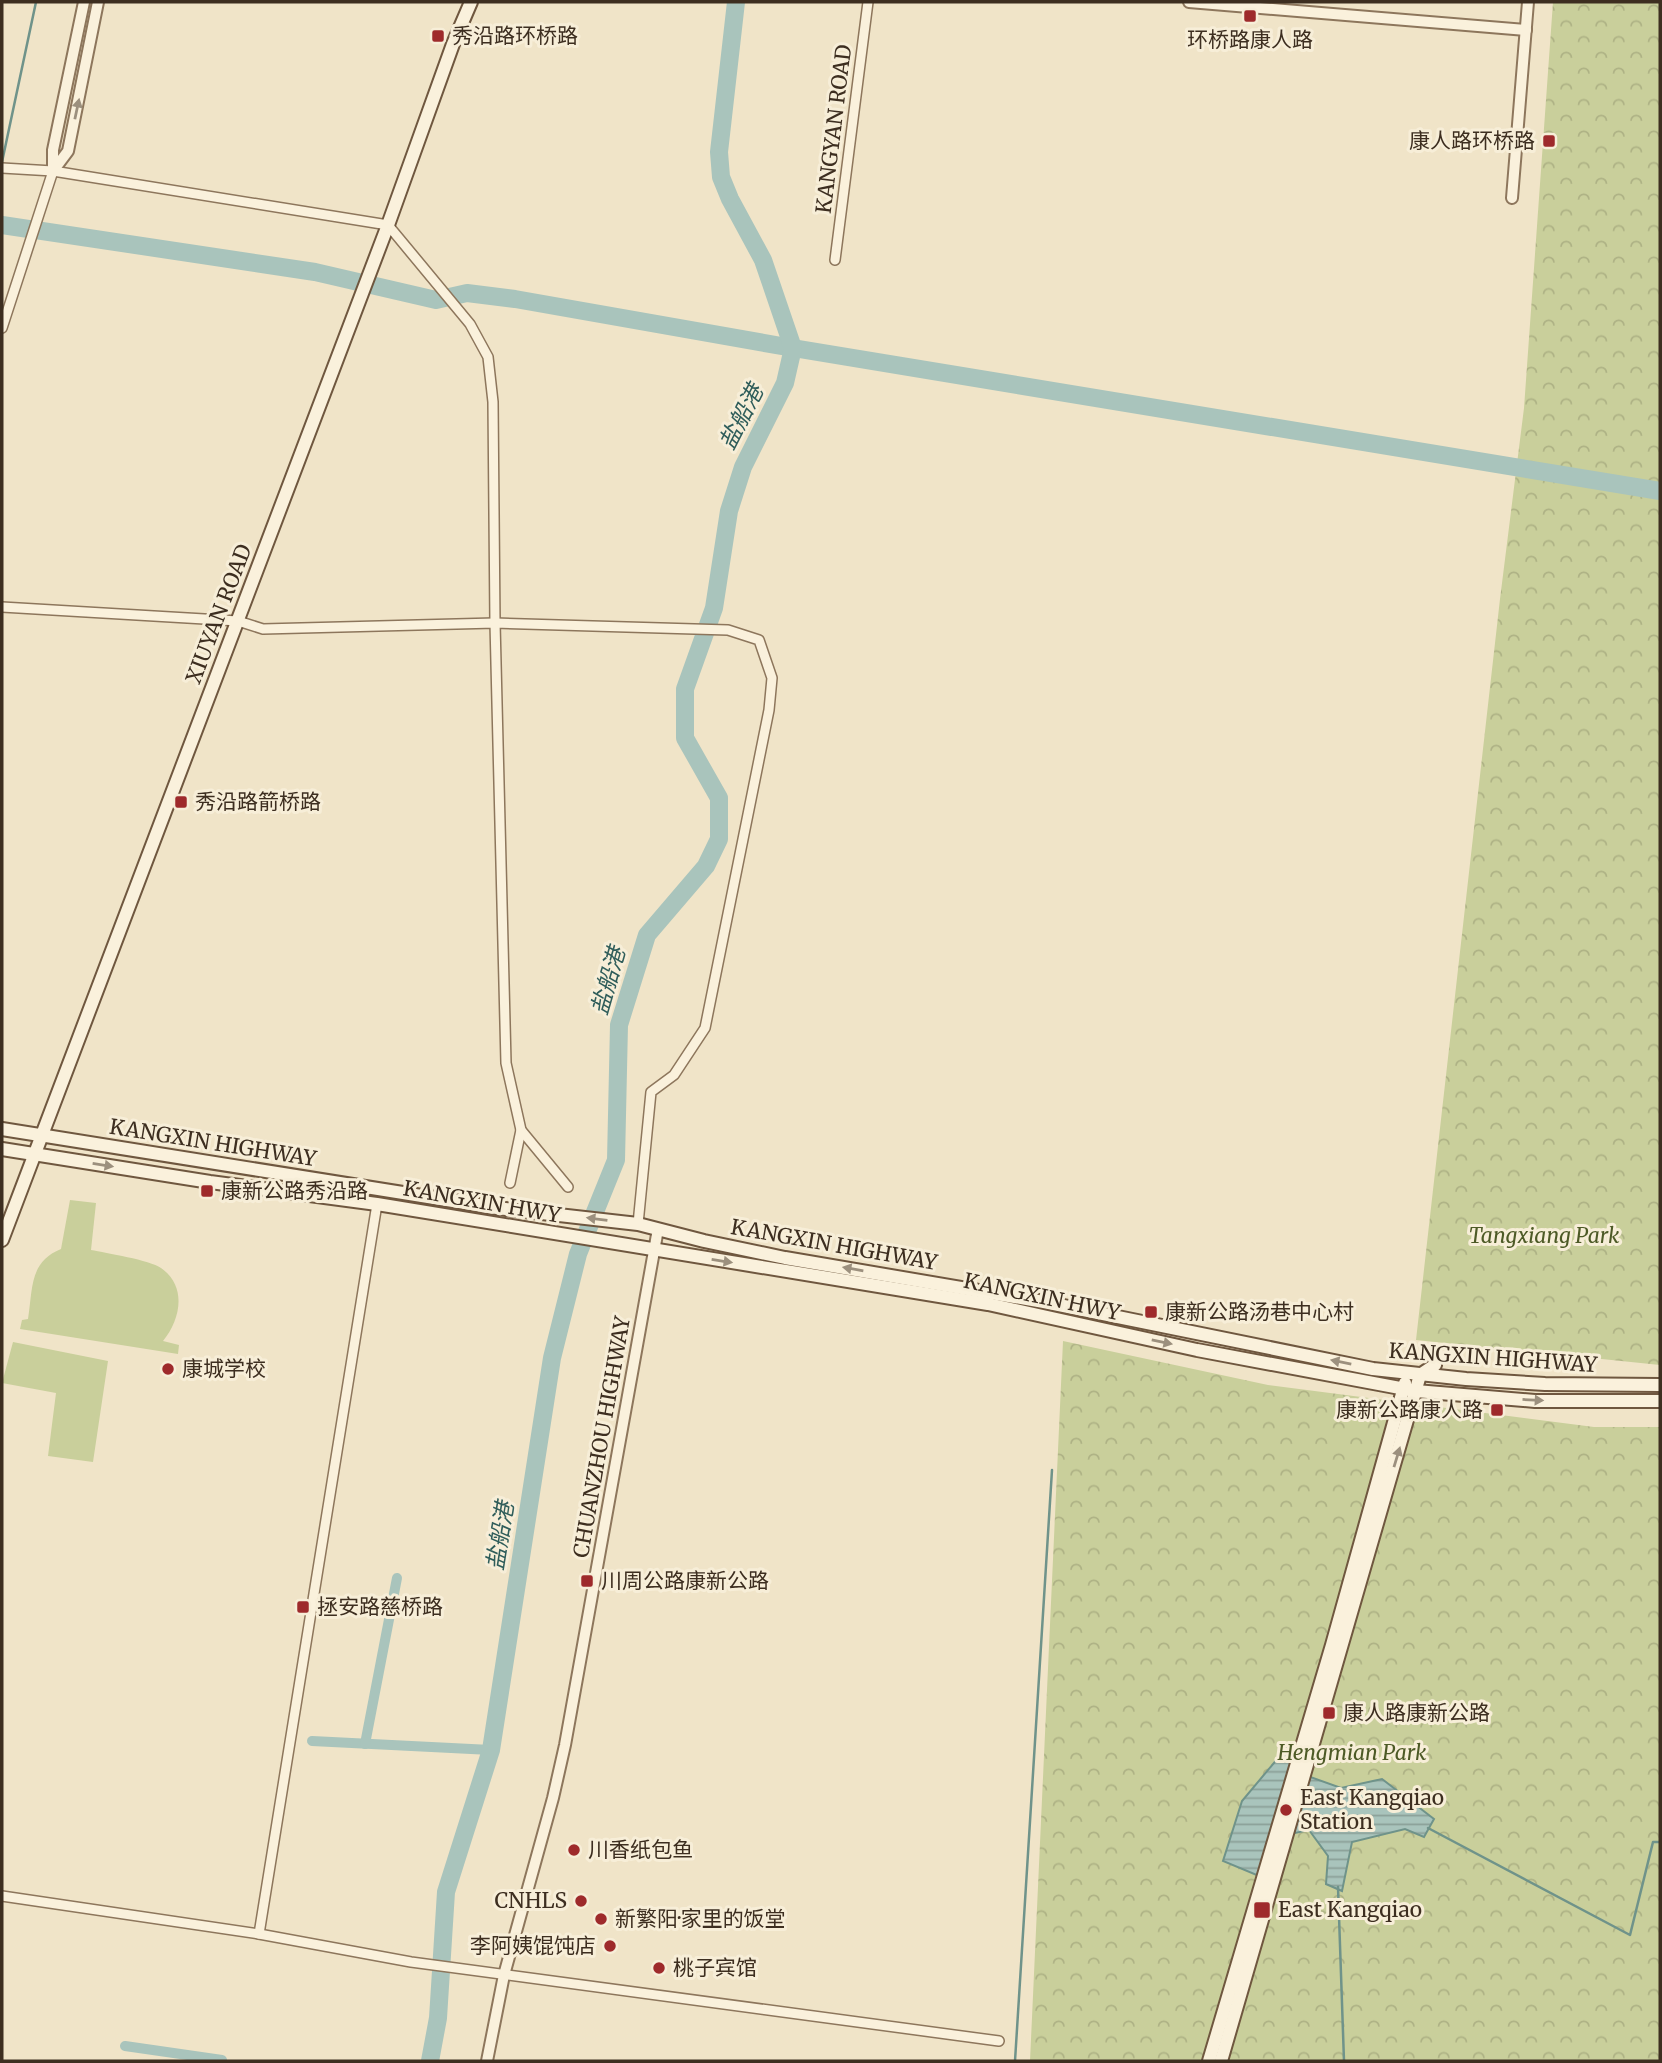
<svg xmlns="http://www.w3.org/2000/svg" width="1662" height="2063" viewBox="0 0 1662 2063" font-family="Merriweather,'Noto Sans SC',serif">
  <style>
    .grass { fill: #c9cf9b }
    .forest { fill: url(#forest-crowns) }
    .water { fill: url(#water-rules); stroke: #6f938a; stroke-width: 2 }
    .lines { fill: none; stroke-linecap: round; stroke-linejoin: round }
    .stream { stroke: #6f938a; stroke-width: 2.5 }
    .canal { stroke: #a9c4bc; stroke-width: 10 }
    .river { stroke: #a9c4bc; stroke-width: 18 }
    .minor-casing { stroke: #8d765c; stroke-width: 12 }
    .tertiary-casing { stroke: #8d765c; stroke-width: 14 }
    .secondary-casing { stroke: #6f573f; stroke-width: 16 }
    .minor { stroke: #faf1dc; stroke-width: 9 }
    .tertiary { stroke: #faf1dc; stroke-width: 10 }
    .secondary { stroke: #faf1dc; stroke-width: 12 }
    .oneway { fill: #9c907e }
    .poi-dot { fill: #9e2a2b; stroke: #f7eed8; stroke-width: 2.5 }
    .labels { text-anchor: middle; stroke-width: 6; stroke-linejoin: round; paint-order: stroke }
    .poi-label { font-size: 21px; fill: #3d2e20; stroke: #f7eed8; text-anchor: start }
    .street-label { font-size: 21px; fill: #3d2e20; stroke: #f7eed8 }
    .park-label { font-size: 21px; font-style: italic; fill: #4d5a26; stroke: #f7eed8 }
    .water-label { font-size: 23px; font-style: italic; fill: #2f5d5a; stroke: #f7eed8 }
  </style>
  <defs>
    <pattern id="forest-crowns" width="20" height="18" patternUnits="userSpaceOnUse" patternTransform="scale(1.75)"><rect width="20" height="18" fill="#c9cf9b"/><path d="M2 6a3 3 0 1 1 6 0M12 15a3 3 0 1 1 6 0" fill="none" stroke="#aeb285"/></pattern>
    <pattern id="water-rules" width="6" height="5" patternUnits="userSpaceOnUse" patternTransform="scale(1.75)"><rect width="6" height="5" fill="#a9c4bc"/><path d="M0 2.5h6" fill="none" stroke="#8ba098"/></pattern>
  </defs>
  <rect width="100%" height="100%" fill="#f0e4c8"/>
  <g class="grass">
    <path d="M70 1200 96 1203 91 1250C106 1253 150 1260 161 1268 187 1286 181 1319 163 1341L179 1345 178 1354 20 1329 22 1320 28 1319C33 1288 29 1262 61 1249Z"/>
    <polygon points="13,1342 108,1361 93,1462 48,1456 56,1393 2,1383"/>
  </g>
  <g class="forest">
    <polygon points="1553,2 1660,2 1660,1365 1416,1340 1500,599 1524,408"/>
    <polygon points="1063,1341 1268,1385 1594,1427 1660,1427 1660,2061 1030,2061"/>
  </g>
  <polygon class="water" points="1289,1745 1302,1774 1341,1788 1382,1779 1434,1819 1424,1837 1405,1829 1352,1842 1342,1891 1326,1884 1328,1856 1309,1830 1285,1835 1276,1883 1223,1861 1242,1801"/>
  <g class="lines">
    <g class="stream">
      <polyline points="2,162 36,2"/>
      <polyline points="1428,1828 1630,1935 1653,1842 1660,1842"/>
      <polyline points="1338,1887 1344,2061"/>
      <polyline points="1015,2061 1052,1470"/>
    </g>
    <g class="canal">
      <polyline points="312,1741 491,1750"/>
      <polyline points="365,1744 397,1578"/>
      <polyline points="125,2046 222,2060"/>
    </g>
    <g class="river">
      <polyline points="2,225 315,272 436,300 467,293 515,299 793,348 1660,491"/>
      <polyline points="430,2061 438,2018 446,1892 491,1750 552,1358 578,1254 616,1160 619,1025 647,935 706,866 719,839 719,798 685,738 685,689 714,608 729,511 743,467 785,383 793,348 763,260 730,199 721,177 719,152 736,2"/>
    </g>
    <g class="minor-casing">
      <g id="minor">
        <polyline points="2,168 53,171 388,225 470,324 488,357 493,402 495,623 506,1063 521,1130 568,1187"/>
        <polyline points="835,260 868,2"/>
        <polyline points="2,328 53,171"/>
        <polyline points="2,607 238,621 263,629 495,623 728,630 759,640 772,678 769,710 705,1028 674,1075 651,1092 638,1224"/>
        <polyline points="510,1183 521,1130"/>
        <polyline points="2,1896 259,1934 411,1962 999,2041"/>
        <polyline points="259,1934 377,1204"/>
      </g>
    </g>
    <g class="tertiary-casing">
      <g id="tertiary">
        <polyline points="1189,2 1526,30"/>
        <polyline points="53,171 68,151 98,2"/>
        <polyline points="53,171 53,150 84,2"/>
        <polyline points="1512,198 1528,2"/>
        <polyline points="487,2061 504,1975 553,1798 565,1745 658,1229"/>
      </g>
    </g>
    <g class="secondary-casing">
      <g id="secondary">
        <polyline points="2,1129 497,1208 638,1224 704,1241 785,1258 1044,1302 1373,1369 1466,1379 1545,1384 1660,1385"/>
        <polyline points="2,1149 210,1182 377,1204 988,1304 1197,1350 1416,1391 1535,1401 1660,1401"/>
        <polyline points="2,1240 388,225 453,44 471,2"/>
        <polyline points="1209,2061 1332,1645 1405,1383"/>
        <polyline points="1221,2061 1420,1375 1435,1365"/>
      </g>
    </g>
    <use href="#minor" class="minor"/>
    <use href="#tertiary" class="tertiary"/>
    <use href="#secondary" class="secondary"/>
  </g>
  <defs><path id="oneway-solid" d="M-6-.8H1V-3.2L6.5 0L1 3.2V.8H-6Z" transform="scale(1.75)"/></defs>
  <g class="oneway">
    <use href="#oneway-solid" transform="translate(77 109) rotate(-78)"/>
    <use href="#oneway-solid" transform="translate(103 1165) rotate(9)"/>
    <use href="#oneway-solid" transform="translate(597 1219) rotate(-173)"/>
    <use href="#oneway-solid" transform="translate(722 1261) rotate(9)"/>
    <use href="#oneway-solid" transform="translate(853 1269) rotate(-170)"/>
    <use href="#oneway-solid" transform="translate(1162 1342) rotate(12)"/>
    <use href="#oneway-solid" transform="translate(1341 1362) rotate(-169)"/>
    <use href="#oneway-solid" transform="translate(1533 1400) rotate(3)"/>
    <use href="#oneway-solid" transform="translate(1397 1457) rotate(-73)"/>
  </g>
  <g class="poi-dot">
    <rect x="1243" y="9" width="14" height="14" rx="3.5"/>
    <rect x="431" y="29" width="14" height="14" rx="3.5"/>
    <rect x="1542" y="134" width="14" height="14" rx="3.5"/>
    <rect x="174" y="795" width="14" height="14" rx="3.5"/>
    <rect x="200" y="1184" width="14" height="14" rx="3.5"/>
    <rect x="1144" y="1305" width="14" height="14" rx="3.5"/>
    <circle cx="168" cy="1369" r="7"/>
    <rect x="1490" y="1403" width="14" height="14" rx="3.5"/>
    <rect x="580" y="1574" width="14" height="14" rx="3.5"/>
    <rect x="296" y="1600" width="14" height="14" rx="3.5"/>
    <rect x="1322" y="1706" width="14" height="14" rx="3.5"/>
    <circle cx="1286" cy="1810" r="7"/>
    <circle cx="574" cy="1850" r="7"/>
    <circle cx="581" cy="1901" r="7"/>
    <rect x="1253" y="1901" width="18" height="18" rx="3.5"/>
    <circle cx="601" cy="1919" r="7"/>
    <circle cx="610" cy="1946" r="7"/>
    <circle cx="659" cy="1968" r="7"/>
  </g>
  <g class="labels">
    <g class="poi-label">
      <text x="452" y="43">秀沿路环桥路</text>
      <text x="1250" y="47" text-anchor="middle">环桥路康人路</text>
      <text x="1535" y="148" text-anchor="end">康人路环桥路</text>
      <text x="195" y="809">秀沿路箭桥路</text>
      <text x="221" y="1198">康新公路秀沿路</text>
      <text x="1165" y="1319">康新公路汤巷中心村</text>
      <text x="182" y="1376">康城学校</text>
      <text x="1483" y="1417" text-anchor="end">康新公路康人路</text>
      <text x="601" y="1588">川周公路康新公路</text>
      <text x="317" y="1614">拯安路慈桥路</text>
      <text x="1343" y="1720">康人路康新公路</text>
      <text x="1300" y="1805">East Kangqiao<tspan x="1300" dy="24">Station</tspan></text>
      <text x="588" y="1857">川香纸包鱼</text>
      <text x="567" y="1908" text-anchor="end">CNHLS</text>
      <text x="1278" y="1917">East Kangqiao</text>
      <text x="615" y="1926">新繁阳·家里的饭堂</text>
      <text x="596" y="1953" text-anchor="end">李阿姨馄饨店</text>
      <text x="673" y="1975">桃子宾馆</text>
    </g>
    <g class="street-label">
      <text transform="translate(834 129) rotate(-83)" y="7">KANGYAN ROAD</text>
      <text transform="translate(219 614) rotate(-69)" y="7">XIUYAN ROAD</text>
      <text transform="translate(213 1143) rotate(9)" y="7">KANGXIN HIGHWAY</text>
      <text transform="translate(482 1202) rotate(10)" y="7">KANGXIN HWY</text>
      <text transform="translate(834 1245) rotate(10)" y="7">KANGXIN HIGHWAY</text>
      <text transform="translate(1042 1297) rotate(12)" y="7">KANGXIN HWY</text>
      <text transform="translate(1493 1358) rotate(4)" y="7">KANGXIN HIGHWAY</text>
      <text transform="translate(602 1437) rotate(-80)" y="7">CHUANZHOU HIGHWAY</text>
    </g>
    <g class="park-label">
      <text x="1544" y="1243">Tangxiang Park</text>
      <text x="1352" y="1760">Hengmian Park</text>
    </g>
    <g class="water-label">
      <text transform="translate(741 417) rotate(-63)" y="8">盐船港</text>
      <text transform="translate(608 981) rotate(-74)" y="8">盐船港</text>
      <text transform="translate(500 1536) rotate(-81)" y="8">盐船港</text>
    </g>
  </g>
  <rect width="1662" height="2063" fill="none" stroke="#3d2e20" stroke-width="7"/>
</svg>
